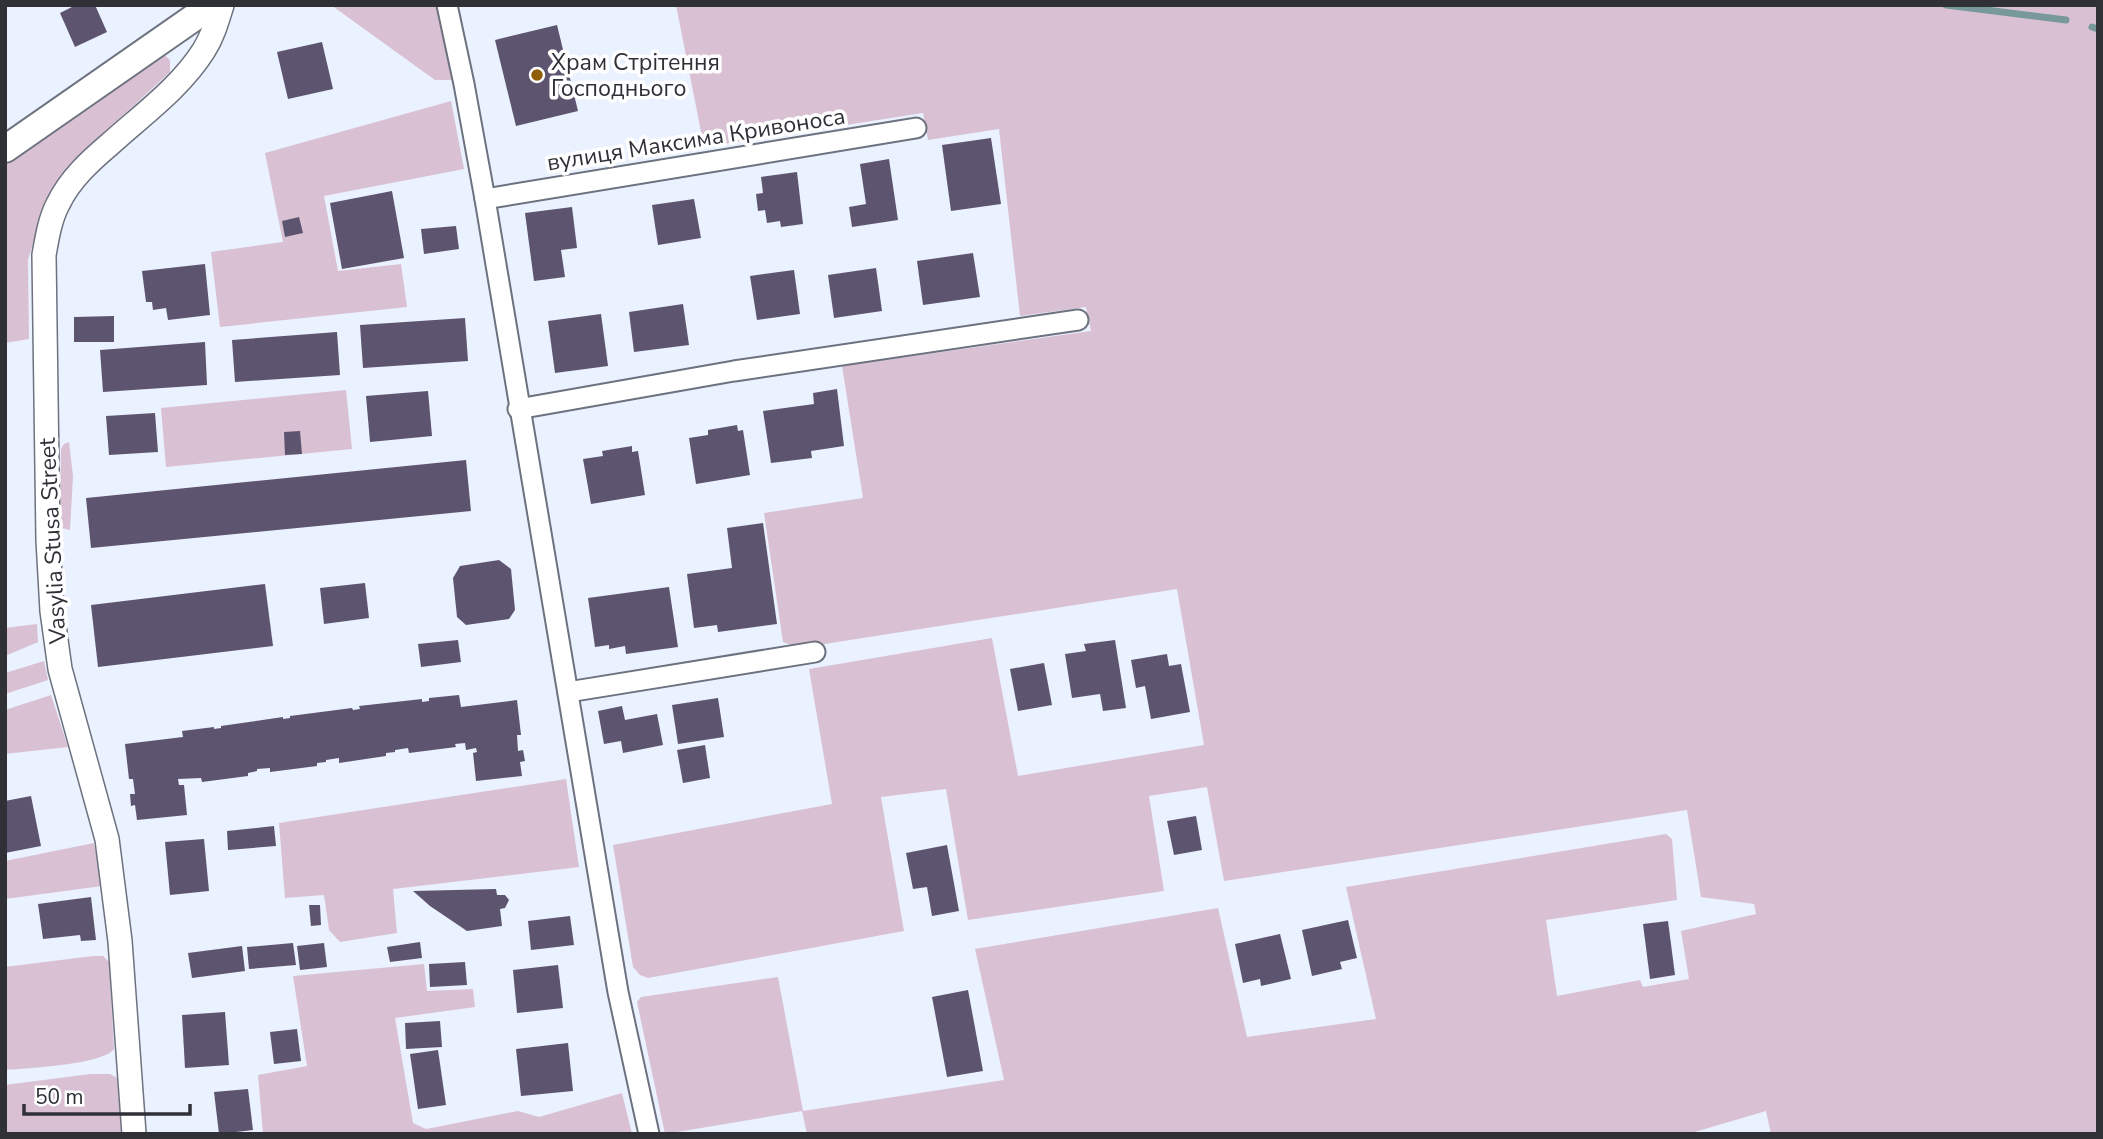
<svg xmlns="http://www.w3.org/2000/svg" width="2103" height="1139" font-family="'Nunito Sans',sans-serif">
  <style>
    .green { fill: #d9c1d3 }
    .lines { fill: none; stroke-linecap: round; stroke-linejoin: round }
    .stream { stroke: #79989b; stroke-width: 7 }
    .building { fill: #5d5470 }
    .minor-casing { stroke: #6c727e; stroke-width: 23 }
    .tertiary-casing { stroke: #6c727e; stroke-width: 26 }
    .secondary-casing { stroke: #6c727e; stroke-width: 30 }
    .minor { stroke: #fff; stroke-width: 19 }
    .tertiary { stroke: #fff; stroke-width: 23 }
    .secondary { stroke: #fff; stroke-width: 26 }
    .poi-dot { fill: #8e5f07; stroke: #fff; stroke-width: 2.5 }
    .labels { text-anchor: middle; stroke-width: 7; stroke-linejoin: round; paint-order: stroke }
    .poi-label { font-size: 23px; fill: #2f3137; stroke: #fff; text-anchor: start }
    .street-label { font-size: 23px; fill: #2f3137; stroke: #fff }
  </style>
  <rect width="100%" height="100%" fill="#eaf1ff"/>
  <g class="green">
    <polygon points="331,5 436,5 453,80 435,80"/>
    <polygon points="676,5 2098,5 2098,1134 1771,1134 1766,1111 1688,1134 807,1134 802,1111 665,1134 637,1002 641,997 778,977 803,1111 1004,1080 975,949 1218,908 1247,1037 1376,1019 1346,887 1666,834 1672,839 1677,900 1546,920 1557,996 1640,980 1643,987 1689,979 1681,931 1756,914 1754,904 1701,897 1687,810 1224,881 1207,787 1149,796 1164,891 968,920 946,789 881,797 904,931 648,978 640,975 633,967 613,845 832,804 809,669 992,638 1018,776 1204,745 1177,589 799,648 783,642 764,513 863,498 842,366 1091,331 1086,307 1020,316 999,129 928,140 923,113 704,147"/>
    <polygon points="163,54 170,60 170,72 119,119 63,177 42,213 28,260 29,339 5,343 5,162 141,66"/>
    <polygon points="451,101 464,169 324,196 338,271 401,264 407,307 220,327 211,252 283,242 265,153"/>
    <polygon points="346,390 352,449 166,467 161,408"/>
    <polygon points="69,442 73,476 70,530 62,528 60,524 61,449 64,444"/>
    <polygon points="37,624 38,642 5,656 5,628"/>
    <polygon points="44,661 48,680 5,694 5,673"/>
    <polygon points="51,695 68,747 5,754 5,710"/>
    <polygon points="566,779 579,867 393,889 397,933 340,942 329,930 324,895 285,898 279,823"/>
    <polygon points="94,843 102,886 5,899 5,861"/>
    <path d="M93,956H103L109,962L114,1049C102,1065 27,1068 5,1070V967Z"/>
    <polygon points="424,964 427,991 473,989 475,1007 395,1018 413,1123 426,1129 518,1111 539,1117 622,1093 632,1134 263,1134 258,1075 307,1066 293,976"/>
    <polygon points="90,1074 110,1074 117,1078 122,1134 5,1134 5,1085"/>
  </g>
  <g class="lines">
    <g class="stream">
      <polyline points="1946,5 2066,20"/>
      <polyline points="2092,27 2098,29"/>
    </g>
  </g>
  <g class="building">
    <polygon points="76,5 95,5 107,32 75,47 60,13"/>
    <polygon points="557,25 578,111 516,126 495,40"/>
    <polygon points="322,42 333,89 288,99 277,52"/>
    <polygon points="991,138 1001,204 951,211 942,145"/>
    <polygon points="889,159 898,220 852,227 849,207 866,204 860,164"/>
    <polygon points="797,172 803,224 781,227 780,221 767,223 765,210 758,211 756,194 763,193 761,177"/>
    <polygon points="392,191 404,258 342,269 330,203"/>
    <polygon points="694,199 701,238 658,245 652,205"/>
    <polygon points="572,207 577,248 561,250 565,277 534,281 525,213"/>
    <polygon points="299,217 303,233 285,237 282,221"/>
    <polygon points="456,226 459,249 424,254 421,229"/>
    <polygon points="973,253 980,297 923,305 917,261"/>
    <polygon points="205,264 210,315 168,320 166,308 153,310 152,302 146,302 142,271"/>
    <polygon points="876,268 882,311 834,318 828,275"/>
    <polygon points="794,270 800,314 757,320 750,276"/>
    <polygon points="683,304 689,345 634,352 629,312"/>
    <polygon points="601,314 608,366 555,373 548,321"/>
    <polygon points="114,316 114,342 74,342 74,317"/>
    <polygon points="465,318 468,361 363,368 360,325"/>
    <polygon points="337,332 340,375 235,382 232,340"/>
    <polygon points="205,342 207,385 103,392 100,350"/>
    <polygon points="837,389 844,446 811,451 812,458 771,463 763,411 814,404 813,393"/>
    <polygon points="428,391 432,436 370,442 366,396"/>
    <polygon points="155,413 158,452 109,455 106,416"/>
    <polygon points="737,425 738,431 743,430 750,475 696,484 689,438 708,435 708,430"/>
    <polygon points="300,431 302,454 285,455 284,432"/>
    <polygon points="632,446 632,452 638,451 645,495 591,504 583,459 603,456 602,451"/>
    <polygon points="466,460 471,511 91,548 86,498"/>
    <polygon points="763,523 777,624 718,632 717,625 694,628 687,574 732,568 727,528"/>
    <polygon points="499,560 511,569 515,610 509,619 466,625 457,617 453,578 460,566"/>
    <polygon points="365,583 369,618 324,624 320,588"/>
    <polygon points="265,584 273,646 98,667 91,605"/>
    <polygon points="669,587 678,647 626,654 625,646 609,649 609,645 595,647 588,598"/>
    <polygon points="458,640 461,662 421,667 418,644"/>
    <polygon points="1115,640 1126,708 1103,711 1100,694 1072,698 1065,654 1086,651 1084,644"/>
    <polygon points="1167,654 1169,666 1181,664 1190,712 1151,719 1145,686 1136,688 1131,660"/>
    <polygon points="1044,663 1052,705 1018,711 1010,669"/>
    <polygon points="459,695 461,707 517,700 521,735 517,735 518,751 523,750 525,761 520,762 522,776 476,781 473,753 477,752 476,748 466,750 465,743 455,744 456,747 409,753 408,748 395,750 395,752 386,753 386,756 339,763 339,758 326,760 326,762 317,763 317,766 270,772 270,768 257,769 257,771 248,773 248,776 202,782 201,778 178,779 179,785 184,785 187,815 137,820 135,805 131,806 130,794 135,794 133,779 129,779 125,744 183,737 182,731 214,727 214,729 221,728 221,726 283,717 283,719 290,718 290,716 352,708 353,710 360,709 359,706 422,699 422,702 429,701 429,698"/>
    <polygon points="718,698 724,737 678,744 672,705"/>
    <polygon points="622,706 625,720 657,714 663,745 623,753 621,741 604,744 598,711"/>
    <polygon points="705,745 710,778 683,783 677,750"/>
    <polygon points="31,796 41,846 5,853 5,801"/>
    <polygon points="1196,816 1202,850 1174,855 1167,821"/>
    <polygon points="274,826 276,846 228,850 227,831"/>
    <polygon points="204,839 209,891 170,895 165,842"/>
    <polygon points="947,845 959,911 932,916 927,887 913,889 906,853"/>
    <polygon points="496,889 497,895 505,895 509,900 505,908 500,909 502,926 467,931 430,906 413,891"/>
    <polygon points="91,897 96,940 81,941 80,935 43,939 38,904"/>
    <polygon points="309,905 320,905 321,925 311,926"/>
    <polygon points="570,916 574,945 531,950 528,921"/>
    <polygon points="1348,920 1357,958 1340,962 1342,969 1312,976 1302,930"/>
    <polygon points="1668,921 1675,975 1650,979 1643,924"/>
    <polygon points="1280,934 1291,979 1261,986 1260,979 1243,983 1235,944"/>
    <polygon points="420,942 422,958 390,962 387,947"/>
    <polygon points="293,943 296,965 249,969 247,947"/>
    <polygon points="324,943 327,967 300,970 297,946"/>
    <polygon points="242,946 245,971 192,978 188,953"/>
    <polygon points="465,962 467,985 430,987 429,964"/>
    <polygon points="558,965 563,1008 517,1013 513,970"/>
    <polygon points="968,990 983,1071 947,1077 932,997"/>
    <polygon points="225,1012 229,1065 185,1068 182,1015"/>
    <polygon points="440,1021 442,1047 406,1049 405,1023"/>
    <polygon points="297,1029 301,1061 274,1064 270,1032"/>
    <polygon points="568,1043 573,1091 521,1096 516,1049"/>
    <polygon points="438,1050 446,1105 418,1109 410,1054"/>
    <polygon points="248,1089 253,1130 219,1134 214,1092"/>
  </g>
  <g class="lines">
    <defs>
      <g id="minor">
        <polyline points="447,5 464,84 485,199 618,992 649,1134"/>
        <polyline points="485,199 916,128"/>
        <polyline points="518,409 734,371 1078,320"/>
        <polyline points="568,692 815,652"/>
      </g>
      <path id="tertiary" d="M134,1134L120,941L107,839L60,669L52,611L48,540L44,255C47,238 50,219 58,204C70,179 90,161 110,144C142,115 181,87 204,50C213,36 217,21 222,5"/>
      <polyline id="secondary" points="5,149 212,5"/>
    </defs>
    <use href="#minor" class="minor-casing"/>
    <use href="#tertiary" class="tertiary-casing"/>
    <use href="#secondary" class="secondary-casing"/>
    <use href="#minor" class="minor"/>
    <use href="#tertiary" class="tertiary"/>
    <use href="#secondary" class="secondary"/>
  </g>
  <circle class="poi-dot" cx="537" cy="75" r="7"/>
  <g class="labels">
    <g class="poi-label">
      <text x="551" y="70">Храм Стрітення<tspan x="551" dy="26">Господнього</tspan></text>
    </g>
    <g class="street-label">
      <text transform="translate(696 139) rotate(-9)" y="8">вулиця Максима Кривоноса</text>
      <text transform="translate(52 541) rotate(-93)" y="8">Vasylia Stusa Street</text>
    </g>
  </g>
  <rect width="2103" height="1139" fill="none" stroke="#2f3137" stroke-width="14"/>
  <path d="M24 1104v10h166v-10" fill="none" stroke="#2f3137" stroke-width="3.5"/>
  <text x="35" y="1104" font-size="21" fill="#2f3137" stroke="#ffffff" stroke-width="5" paint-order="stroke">50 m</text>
</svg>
